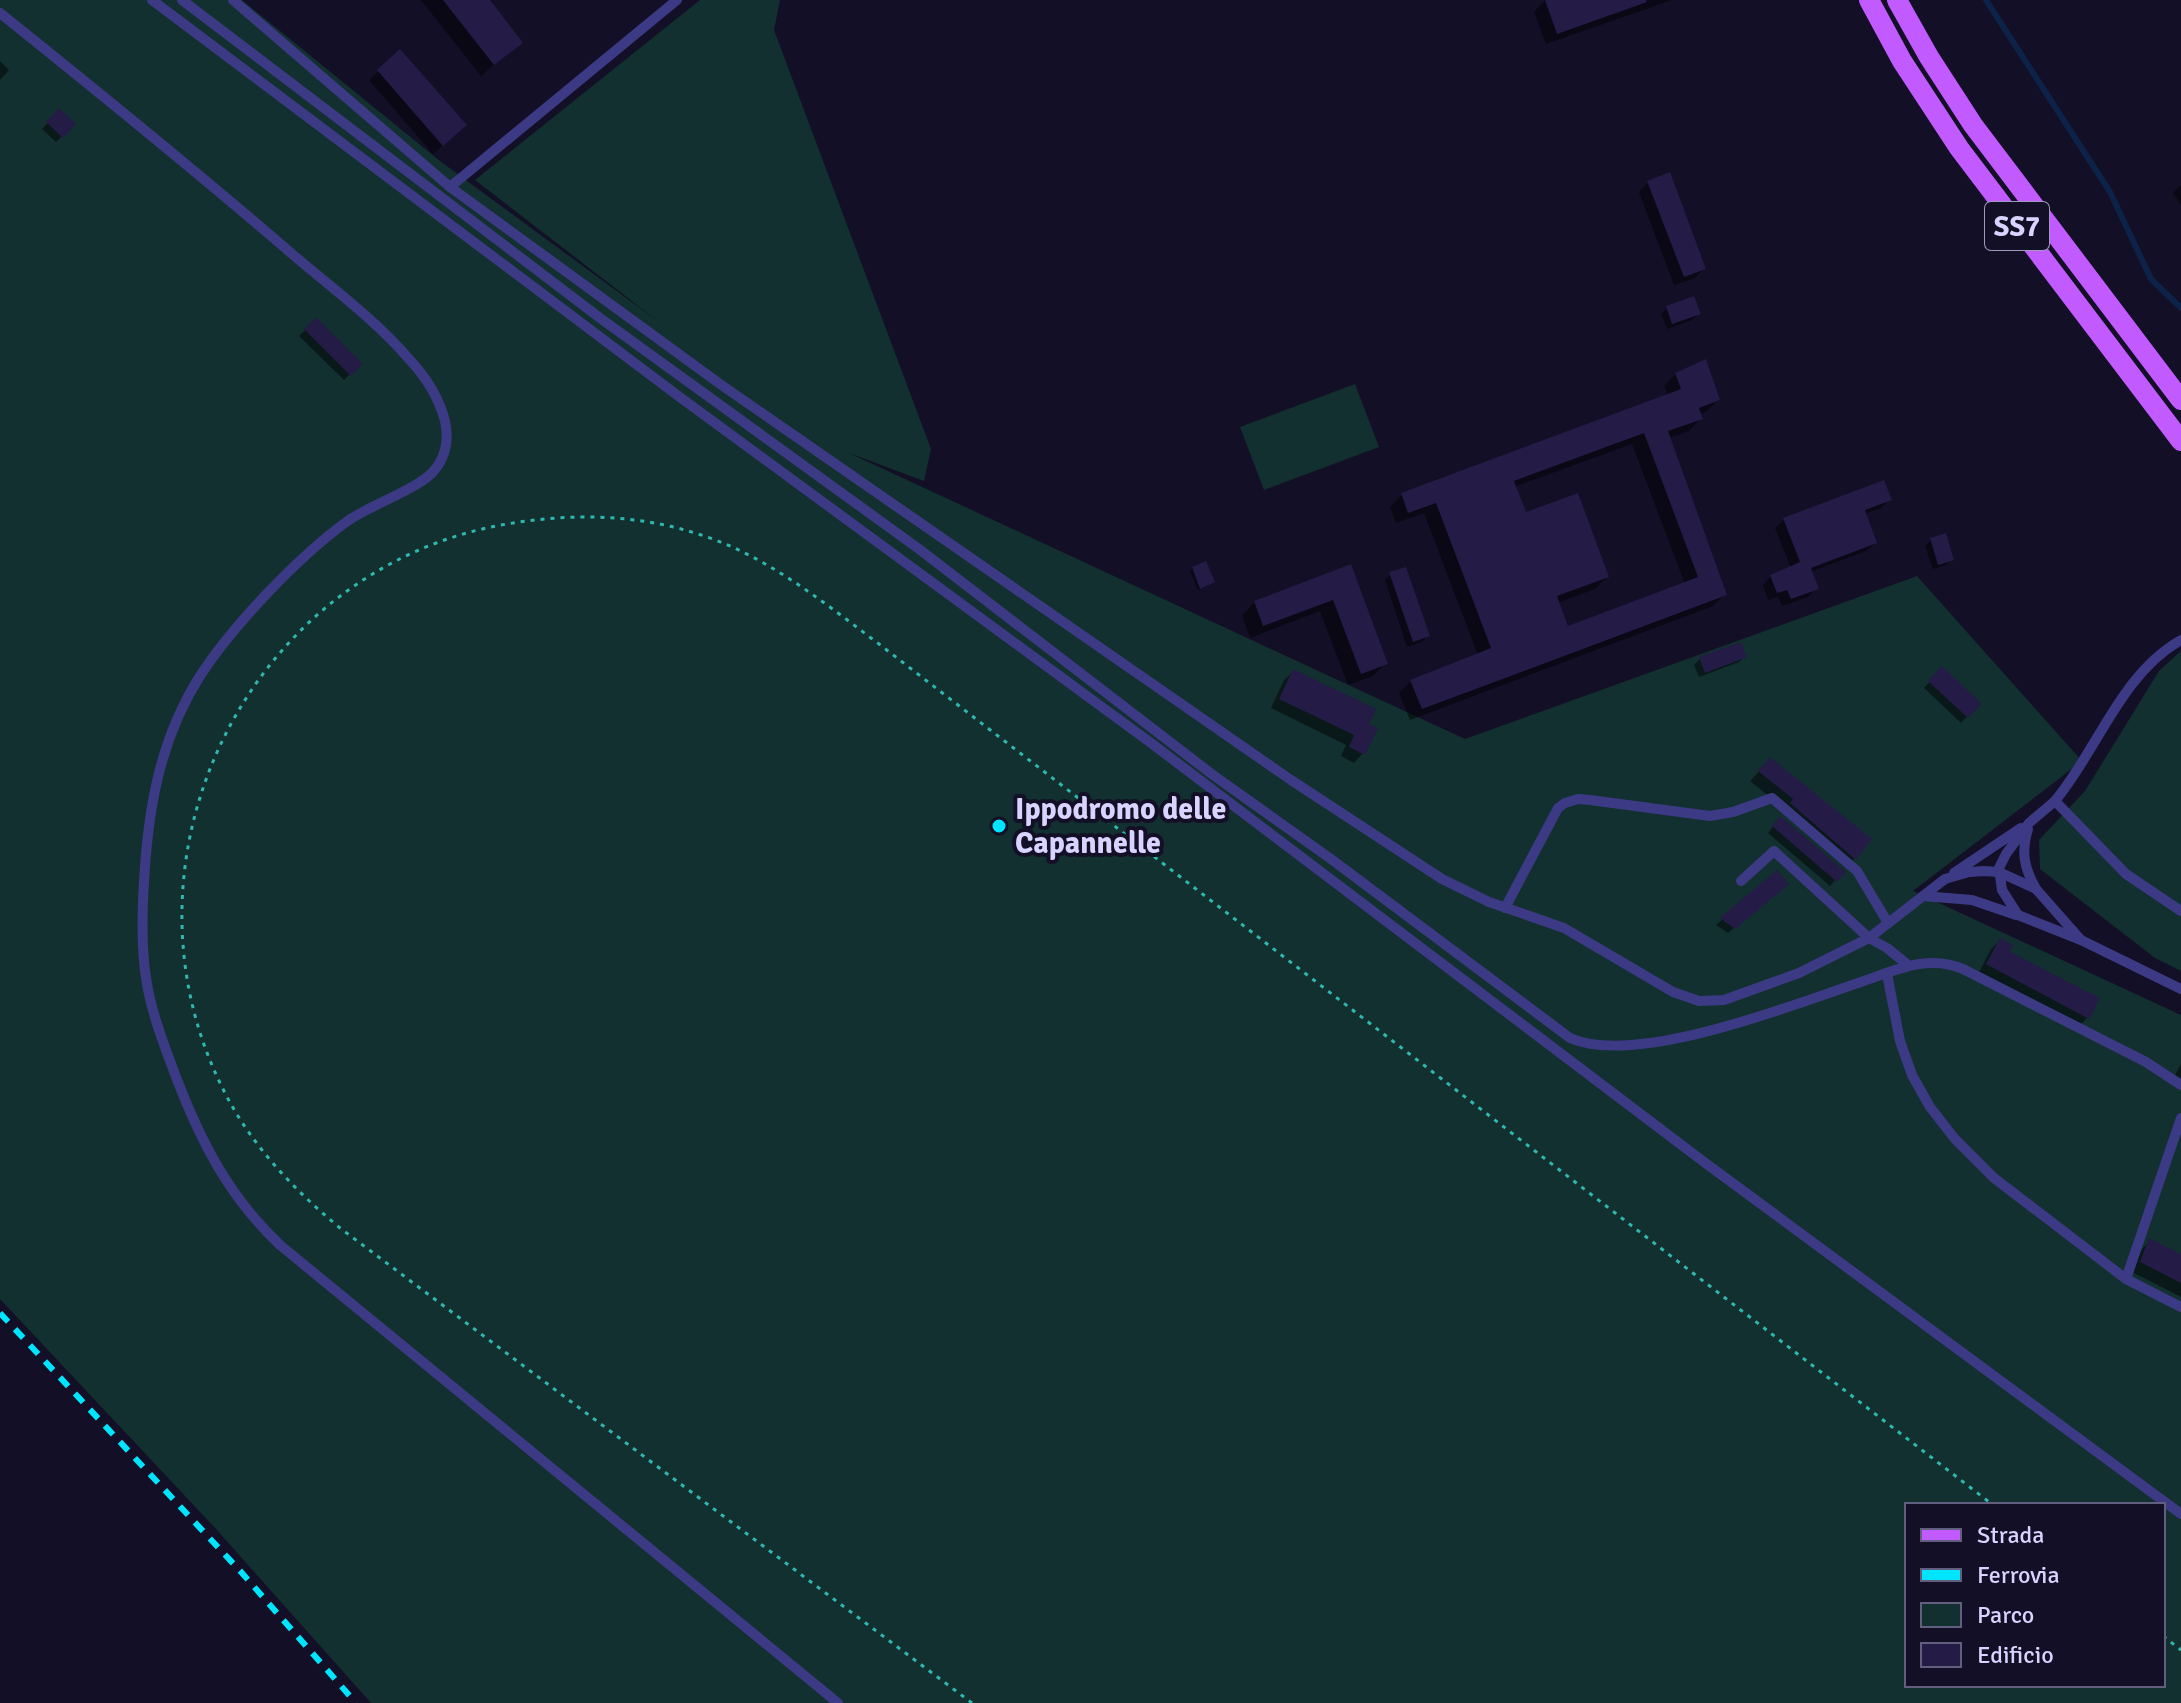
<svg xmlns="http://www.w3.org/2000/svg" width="2181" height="1703" font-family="Signika,sans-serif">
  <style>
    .green { fill: #12302f; fill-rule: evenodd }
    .shadow { fill: #0007; fill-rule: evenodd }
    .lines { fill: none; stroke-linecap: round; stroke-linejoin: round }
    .stream { stroke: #0c2248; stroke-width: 6 }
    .building { fill: #241b47; fill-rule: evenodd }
    .path { stroke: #2fb8b0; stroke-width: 3; stroke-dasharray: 4 6; stroke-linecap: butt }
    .service { stroke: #3d3a85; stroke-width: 10 }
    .primary { stroke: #c25bff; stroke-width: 20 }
    .rail { stroke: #00e5ff; stroke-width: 6; stroke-dasharray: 12 10; stroke-linecap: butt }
    .poi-dot { fill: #00e5ff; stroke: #130f26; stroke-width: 3 }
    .labels { text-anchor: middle; stroke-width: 8; stroke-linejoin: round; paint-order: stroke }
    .shield { fill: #130f26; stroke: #9e99be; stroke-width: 2 }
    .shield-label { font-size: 28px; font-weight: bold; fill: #d9d4ff }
    .poi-label { font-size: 30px; font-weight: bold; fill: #d9d4ff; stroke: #130f26; text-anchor: start }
  </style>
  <rect width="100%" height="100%" fill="#130f26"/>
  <g class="green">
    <path d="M0,0H242L440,161L659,322L475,180L700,0H780L774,30L931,449L924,481L849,453L1465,739L1917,576L2082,761L1913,891L2181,1015V1703H371L216,1529L0,1299ZM1907,1505H2163V1685H1907Z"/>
    <polygon points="1355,384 1379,447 1264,490 1240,427"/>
    <polygon points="2181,651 2181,971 2155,958 2040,869 2039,840 2085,791 2159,671"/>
  </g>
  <g class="shadow">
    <polygon points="421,0 487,0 520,42 481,76"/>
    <polygon points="1545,0 1672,0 1546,44 1534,12"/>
    <polygon points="400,52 455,134 433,154 369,80"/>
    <polygon points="0,61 9,70 0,80"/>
    <polygon points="60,111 74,124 56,142 42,129"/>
    <polygon points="1648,183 1704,269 1695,278 1674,285 1639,192"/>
    <polygon points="2181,185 2181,205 2173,193"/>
    <polygon points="1667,308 1698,314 1692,320 1667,329 1661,314"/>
    <polygon points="316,320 360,364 344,380 299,336"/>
    <path d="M1676,374L1718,400L1706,412L1699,414L1700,419L1689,431L1669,438L1725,594L1713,606L1410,720L1399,693L1411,681L1478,655L1424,513L1396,523L1390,507L1402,495L1668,396L1664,386ZM1632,444L1685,584L1567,628L1557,603L1595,589L1607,577L1524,515L1514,487Z"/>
    <polygon points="1889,499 1881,508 1864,514 1875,543 1866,551 1810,572 1816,588 1808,597 1782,606 1778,597 1768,600 1763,585 1771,576 1791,568 1775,528 1784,520"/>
    <polygon points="1931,540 1952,559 1946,565 1933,569 1925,546"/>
    <polygon points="1350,567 1386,663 1373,676 1348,685 1320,611 1250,638 1242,615 1255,602"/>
    <polygon points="1193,568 1213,582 1198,590 1190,571"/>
    <polygon points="1391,574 1427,636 1422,642 1407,647 1385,580"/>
    <polygon points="1745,656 1739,662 1699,677 1694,665 1700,659"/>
    <polygon points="1942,668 1979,704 1961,723 1924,688"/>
    <polygon points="1294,671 1366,725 1363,753 1354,763 1341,756 1346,745 1271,708 1284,680"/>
    <polygon points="1770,760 1855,858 1845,867 1785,809 1750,781"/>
    <polygon points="1775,824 1843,872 1830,886 1768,833"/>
    <polygon points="1777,873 1780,889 1728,933 1716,925"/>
    <polygon points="2000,940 2007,952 2088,1017 2078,1027 1978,974 1991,949"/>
    <polygon points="2181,1064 2181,1078 2175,1075"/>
    <polygon points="2150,1241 2181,1257 2181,1297 2132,1272 2141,1250"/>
  </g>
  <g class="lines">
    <polyline class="stream" points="1986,0 2110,192 2151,279 2181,308"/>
  </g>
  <g class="building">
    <polygon points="443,0 490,0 523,43 494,65"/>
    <polygon points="1545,0 1646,0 1647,2 1557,34"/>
    <polygon points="400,49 467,125 443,146 377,70"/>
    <polygon points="59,108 76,124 63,138 46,122"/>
    <polygon points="1670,172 1706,269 1684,277 1647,181"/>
    <polygon points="1694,296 1701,314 1672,324 1666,306"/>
    <polygon points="316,317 363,364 351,376 304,329"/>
    <path d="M1706,359L1720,400L1699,408L1703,419L1668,431L1727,595L1422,709L1410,680L1491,648L1436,503L1408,513L1401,493L1681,389L1675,373ZM1644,433L1698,577L1568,626L1557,596L1609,577L1578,493L1526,512L1514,481Z"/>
    <polygon points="1884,480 1892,500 1865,510 1877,543 1811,568 1819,589 1791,599 1787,590 1777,593 1770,575 1800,562 1783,518"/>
    <polygon points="1946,533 1954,560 1938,565 1930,538"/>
    <polygon points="1206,561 1215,582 1200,589 1192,567"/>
    <polygon points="1351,564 1388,664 1361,674 1333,600 1263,626 1254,601"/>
    <polygon points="1406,567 1430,636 1413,642 1389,572"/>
    <polygon points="1741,642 1747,657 1705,673 1699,657"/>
    <polygon points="1942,666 1982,704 1968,718 1928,681"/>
    <polygon points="1293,669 1376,709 1369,724 1378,728 1365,755 1349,747 1354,735 1279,699"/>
    <polygon points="1770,757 1872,839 1856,860 1790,803 1793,799 1758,771"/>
    <polygon points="1780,816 1846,872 1837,882 1772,826"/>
    <polygon points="1777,870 1789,884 1735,929 1720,918"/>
    <polygon points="2000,938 2013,945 2010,952 2100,998 2089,1019 1986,964"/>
    <polygon points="2149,1238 2181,1254 2181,1283 2140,1262"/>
  </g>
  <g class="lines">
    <g class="path">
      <polyline points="2163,1636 2181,1650"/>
      <path d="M972,1703L340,1228C293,1189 249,1143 222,1087C107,855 251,567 507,524C571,513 637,514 698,534C766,555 823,602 879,644L1993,1505"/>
    </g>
    <g class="service">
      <polyline points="152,0 677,395 1151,743 1704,1162 2181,1514"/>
      <path d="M182,0L600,318L919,549L1213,775L1331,859L1570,1038C1635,1067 1790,1006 1858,983C1892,972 1927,953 1963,969L2146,1062L2181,1085"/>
      <polyline points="233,0 450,187 720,384 1291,780 1442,879 1489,902 1564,928 1673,992 1699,1001 1724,1000 1799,973 1869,938 1887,948 1908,965"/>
      <path d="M0,13C96,90 191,167 284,247C325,283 373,317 409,359C425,376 439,398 445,421C449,440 446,458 432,473C413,491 373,504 349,520C300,555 233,625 200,676C160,739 148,808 144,882C142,914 141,946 146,978C151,1012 164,1045 176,1077C201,1142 229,1197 280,1245L838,1703"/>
      <polyline points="450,187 677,0"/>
      <path d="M2181,640C2121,674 2098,749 2055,801L2126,874L2181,911"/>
      <polyline points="2055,801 2029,823 2006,854 1999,868 2002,890 2018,915 2081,940 2181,989"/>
      <path d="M2028,829C2021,852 2024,868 2036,889"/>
      <polyline points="1954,873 2021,828"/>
      <polyline points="1741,881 1774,851 1869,938 1945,879 1969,872 1984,871 1999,872 2036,889 2081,940"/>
      <polyline points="1923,896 1972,900 2016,915"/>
      <polyline points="1505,908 1558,808 1565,803 1578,799 1590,800 1710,816 1733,812 1772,798 1857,871 1888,923"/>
      <polyline points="1887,974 1900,1041 1912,1075 1930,1107 1955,1139 1994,1178 2126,1279 2181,1307"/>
      <polyline points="2126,1279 2181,1118"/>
    </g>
    <g class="primary">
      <polyline points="1869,0 1902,61 1959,148 2181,441"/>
      <polyline points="1897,0 1929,57 1973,125 2181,400"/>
    </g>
    <polyline class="rail" points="0,1313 242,1573 356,1703"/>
  </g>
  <circle class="poi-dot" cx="999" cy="826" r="8"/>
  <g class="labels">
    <rect class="shield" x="1985" y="202" width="64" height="48" rx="6"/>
    <g class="shield-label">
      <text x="2017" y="236">SS7</text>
    </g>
    <g class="poi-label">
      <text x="1015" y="819">Ippodromo delle<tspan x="1015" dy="34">Capannelle</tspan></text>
    </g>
  </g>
  <rect x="1905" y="1503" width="260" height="184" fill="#130f26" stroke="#625e7d" stroke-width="2"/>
  <rect x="1921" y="1529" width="40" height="12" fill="#c25bff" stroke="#625e7d" stroke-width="2"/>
  <text x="1977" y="1543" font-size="24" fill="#d9d4ff">Strada</text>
  <rect x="1921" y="1569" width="40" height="12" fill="#00e5ff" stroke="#625e7d" stroke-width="2"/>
  <text x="1977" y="1583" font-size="24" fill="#d9d4ff">Ferrovia</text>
  <rect x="1921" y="1603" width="40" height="24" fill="#12302f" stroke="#625e7d" stroke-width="2"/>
  <text x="1977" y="1623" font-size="24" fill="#d9d4ff">Parco</text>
  <rect x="1921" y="1643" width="40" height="24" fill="#241b47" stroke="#625e7d" stroke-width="2"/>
  <text x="1977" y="1663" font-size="24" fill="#d9d4ff">Edificio</text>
</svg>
